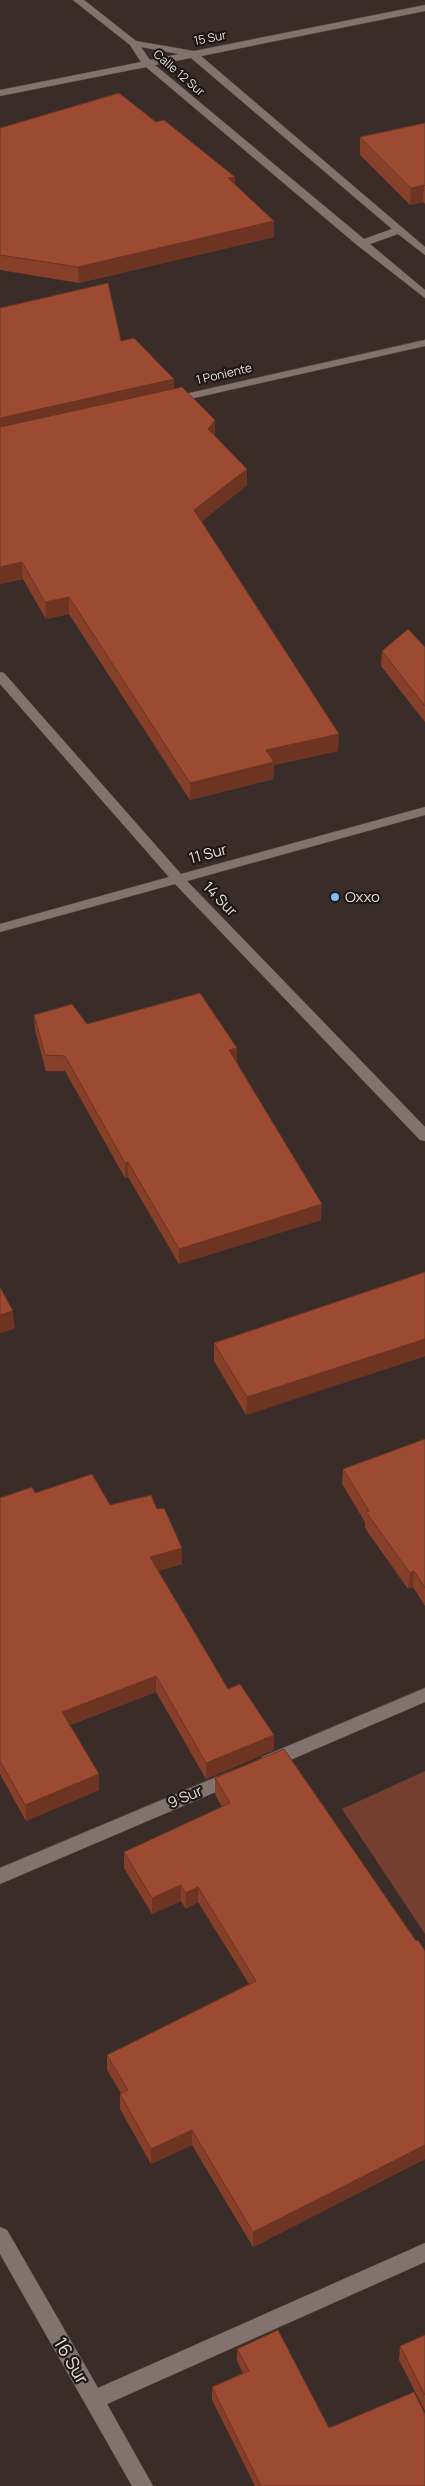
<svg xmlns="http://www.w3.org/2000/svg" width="425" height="2486" font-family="Manrope,sans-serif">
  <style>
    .green { fill: #743f2f }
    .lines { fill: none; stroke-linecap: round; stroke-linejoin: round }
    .minor-casing { stroke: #544946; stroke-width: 1 }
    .minor { fill: #82736e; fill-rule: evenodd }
    .wall { fill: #86402a }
    .shaded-wall { fill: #6d3422 }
    .building { fill: #9c4a31; stroke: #6d3422 }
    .poi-dot { fill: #7dbef9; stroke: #1d1715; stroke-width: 2 }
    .labels { text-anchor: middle; stroke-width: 4.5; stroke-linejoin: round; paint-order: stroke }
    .far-street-label { font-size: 12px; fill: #e6dedb; stroke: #1d1715 }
    .street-label { font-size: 15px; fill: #e6dedb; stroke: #1d1715 }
    .poi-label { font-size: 15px; fill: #e6dedb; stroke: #1d1715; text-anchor: start }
    .near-street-label { font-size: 18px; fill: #e6dedb; stroke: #1d1715 }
  </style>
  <rect width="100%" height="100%" fill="#3a2d29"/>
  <polygon class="green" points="425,1771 425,1934 342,1809"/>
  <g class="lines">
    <defs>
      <g id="minor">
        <path d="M73,0H84L136,41L194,51L425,5V11L201,56L425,247V255L398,234L370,244L425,290V298L357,245L146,67L0,96V90L141,62L130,45ZM141,47L179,54L150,60ZM191,58L392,229L364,239L155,65Z"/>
        <polygon points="425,340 425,346 172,403 166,400 172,397"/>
        <polygon points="0,672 4,673 181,874 425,807 425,815 187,881 425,1127 425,1141 420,1140 175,884 0,932 0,924 169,877 0,684"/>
        <polygon points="425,1688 425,1702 274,1767 268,1769 262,1767 259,1762 262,1757"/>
        <polygon points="233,1770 239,1772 242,1777 239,1782 0,1884 0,1868"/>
        <polygon points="0,2227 7,2230 98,2388 425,2243 425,2262 107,2404 153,2486 132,2486 0,2254"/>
      </g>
    </defs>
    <use href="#minor" class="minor-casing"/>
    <use href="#minor" class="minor"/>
  </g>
  <g class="wall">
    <polygon points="156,122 235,177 235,184 274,237 79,283 0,270 0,128"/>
    <polygon points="425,123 425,204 423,202 410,205 360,155 360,137"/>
    <polygon points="0,308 121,341 174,379 174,388 215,437 247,469 247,485 201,522 338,751 274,765 273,779 190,800 69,614 46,619 23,579 0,584"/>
    <polygon points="425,647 425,722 381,666 382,651"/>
    <polygon points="34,1015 87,1024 237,1062 321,1220 179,1264 128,1177 125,1178 65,1071 46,1071 35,1030"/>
    <polygon points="425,1272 425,1356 246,1415 214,1361 214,1343"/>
    <polygon points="425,1439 425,1606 413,1587 408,1589 365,1528 365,1522 342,1484 343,1469"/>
    <polygon points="35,1493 110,1505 157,1509 182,1548 182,1564 158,1571 228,1689 274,1735 274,1750 206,1779 156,1692 70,1725 99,1774 99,1790 26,1821 0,1774 0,1498"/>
    <polygon points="215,1778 416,1941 425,1951 425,2159 253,2247 192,2145 151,2164 120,2109 120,2094 121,2093 107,2070 107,2055 249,1984 198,1902 186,1909 181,1901 152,1914 124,1868 124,1852 222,1807 215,1794"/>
    <polygon points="425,2335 425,2411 399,2360 400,2346"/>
    <polygon points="237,2349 329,2428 425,2486 255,2486 212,2400 212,2387 243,2373 237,2361"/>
  </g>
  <g class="shaded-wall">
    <polygon points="235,177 234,192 228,178"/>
    <polygon points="424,185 423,202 410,205 411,188"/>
    <polygon points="274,221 274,237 79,283 78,267"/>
    <polygon points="174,379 174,395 0,435 0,418"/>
    <polygon points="215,420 215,437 208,429"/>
    <polygon points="247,469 247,485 194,527 194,510"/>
    <polygon points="22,562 23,579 0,584 0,567"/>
    <polygon points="69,597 69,614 46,619 45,602"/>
    <polygon points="339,734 338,751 274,765 273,779 190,800 190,783 266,750"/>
    <polygon points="237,1048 237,1063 229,1050"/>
    <polygon points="128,1162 128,1177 125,1178 125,1163"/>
    <polygon points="322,1204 321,1220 179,1264 179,1249"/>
    <polygon points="13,1311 15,1329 0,1333 0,1315"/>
    <polygon points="425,1339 425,1356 246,1415 247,1397"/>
    <polygon points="182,1548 182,1564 151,1573 150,1557"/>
    <polygon points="414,1571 413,1587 408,1589 410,1573"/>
    <polygon points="156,1676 156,1692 63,1727 62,1712"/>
    <polygon points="274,1735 274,1750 206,1779 206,1763"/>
    <polygon points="99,1774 99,1790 26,1821 25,1805"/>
    <polygon points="181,1885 181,1901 152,1914 152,1898"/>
    <polygon points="198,1887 198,1902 186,1909 185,1893"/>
    <polygon points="192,2130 192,2145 151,2164 151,2149"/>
    <polygon points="425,2145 425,2159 253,2247 253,2232"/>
  </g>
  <g class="building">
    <polygon points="119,93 156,122 164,120 235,177 228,178 274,221 78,267 0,255 0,128"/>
    <polygon points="425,123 425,186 424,185 411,188 360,137"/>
    <polygon points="108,283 121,341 134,338 174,379 0,418 0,308"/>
    <polygon points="182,387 215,420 208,429 247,469 194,510 339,734 266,750 274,762 190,783 69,597 45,602 22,562 0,567 0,427"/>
    <polygon points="408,629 425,647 425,706 382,651"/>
    <polygon points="200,993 237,1048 229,1050 322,1204 179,1249 128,1162 125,1163 65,1056 45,1055 34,1015 72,1004 87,1024"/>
    <polygon points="425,1272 425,1339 247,1397 214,1343"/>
    <polygon points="0,1287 13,1311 0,1315"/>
    <polygon points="425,1439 425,1588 414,1571 410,1573 366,1512 369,1511 343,1469"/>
    <polygon points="92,1474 110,1505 151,1495 157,1509 164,1508 182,1548 150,1557 228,1689 240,1684 274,1735 206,1763 156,1676 62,1712 99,1774 25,1805 0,1761 0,1498 32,1487 35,1493"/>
    <polygon points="284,1749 416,1941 418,1940 425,1951 425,2145 253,2232 192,2130 151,2149 120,2094 128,2090 107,2055 256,1981 198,1887 185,1893 181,1885 152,1898 124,1852 230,1803 215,1778"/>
    <polygon points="278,2330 329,2428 414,2392 425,2414 425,2486 261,2486 212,2387 249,2371 237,2349"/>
    <polygon points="425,2335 425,2395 400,2346"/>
  </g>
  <circle class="poi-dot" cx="335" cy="897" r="5"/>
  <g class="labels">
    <g class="far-street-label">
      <text transform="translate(210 38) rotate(-11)" y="4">15 Sur</text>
      <text transform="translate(179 73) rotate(41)" y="4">Calle 12 Sur</text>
      <text transform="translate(224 374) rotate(-13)" y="4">1 Poniente</text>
    </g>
    <g class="street-label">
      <text transform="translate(208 854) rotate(-15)" y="5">11 Sur</text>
      <text transform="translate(220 899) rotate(46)" y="5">14 Sur</text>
      <text transform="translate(185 1797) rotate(-23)" y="5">9 Sur</text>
    </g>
    <g class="poi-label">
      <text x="345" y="902">Oxxo</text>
    </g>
    <g class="near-street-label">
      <text transform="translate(71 2361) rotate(60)" y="6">16 Sur</text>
    </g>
  </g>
</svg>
